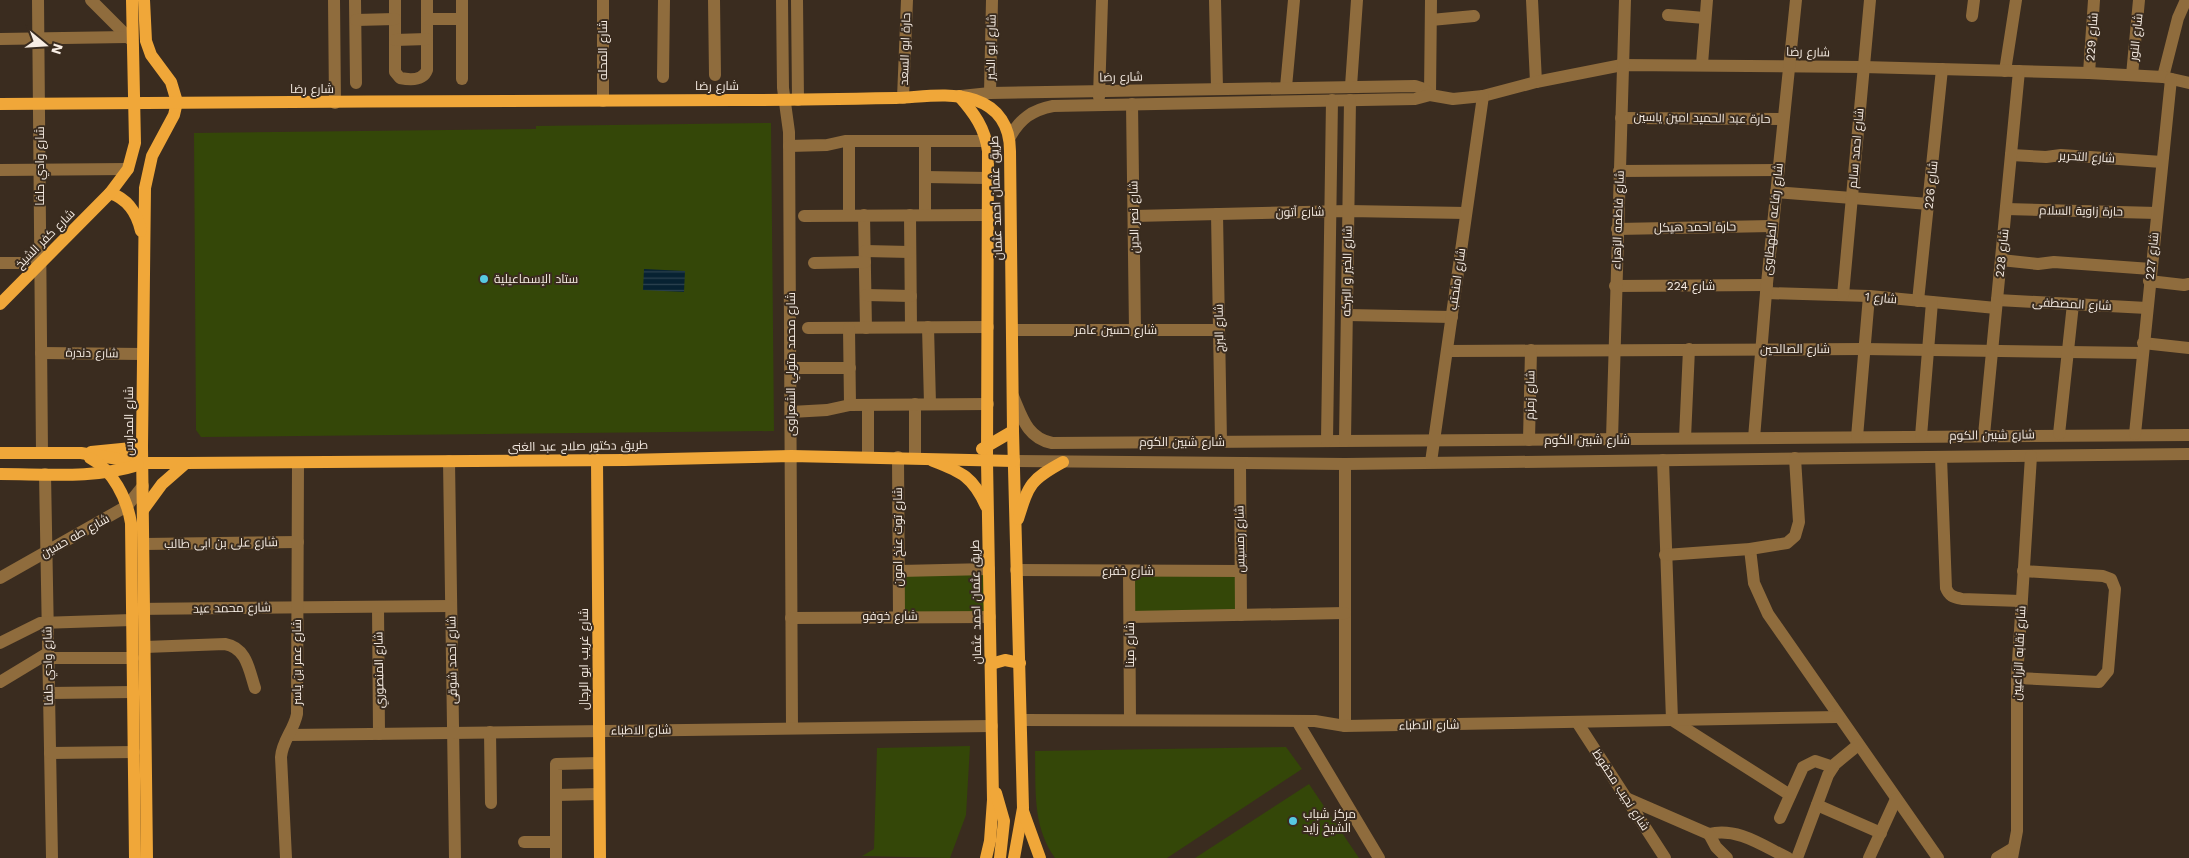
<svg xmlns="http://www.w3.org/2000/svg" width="2189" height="858" font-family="'Work Sans',Cairo,sans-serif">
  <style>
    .park { fill: #344708 }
    .water { fill: url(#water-rules) }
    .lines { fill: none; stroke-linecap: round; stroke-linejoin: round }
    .minor { stroke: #8f6c3d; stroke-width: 12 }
    .major { stroke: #f0a739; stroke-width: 12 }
    .poi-dot { fill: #57c9e2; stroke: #3a2c1f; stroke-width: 2 }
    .labels { text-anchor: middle; stroke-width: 4; stroke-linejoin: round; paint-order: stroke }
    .street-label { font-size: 12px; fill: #f7ede4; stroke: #3a2c1f }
    .poi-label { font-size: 12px; fill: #f7ede4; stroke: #3a2c1f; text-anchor: start }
  </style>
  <defs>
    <pattern id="water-rules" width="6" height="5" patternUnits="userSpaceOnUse" patternTransform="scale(1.25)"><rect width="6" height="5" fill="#072232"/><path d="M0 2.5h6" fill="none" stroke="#2c4250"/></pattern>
  </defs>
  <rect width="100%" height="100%" fill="#3a2c1f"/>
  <g class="park">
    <polygon points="771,123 774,431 201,437 196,430 194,133 536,129 536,126"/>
    <polygon points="983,571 984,615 900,615 900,572"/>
    <polygon points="1239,572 1239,613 1132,615 1131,573"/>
    <polygon points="970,746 966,815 950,858 862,856 874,849 877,748"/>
    <path d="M1286,747L1302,769L1167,858H1055C1032,826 1036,789 1035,751Z"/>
    <polygon points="1309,784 1359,858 1195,858"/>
  </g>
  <polygon class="water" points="644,269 685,271 684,292 643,290"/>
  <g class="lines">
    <g class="minor">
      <polyline points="38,0 42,453"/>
      <polyline points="91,0 130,39"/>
      <polyline points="334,0 335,103"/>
      <polyline points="355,0 356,83"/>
      <path d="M395,0V72L400,78C410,80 423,81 427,70V0"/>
      <polyline points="714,0 715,75"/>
      <polyline points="782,0 783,88 789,132 792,728"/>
      <polyline points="797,0 798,100"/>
      <polyline points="1215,0 1217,88"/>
      <polyline points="1532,0 1536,82"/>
      <polyline points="1668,15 1705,18"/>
      <polyline points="1972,16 1974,0"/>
      <polyline points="427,19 462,19"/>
      <polyline points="356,20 395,19"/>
      <polyline points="1431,20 1474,16"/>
      <polyline points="0,39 127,37"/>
      <polyline points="395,40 427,39"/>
      <polyline points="1702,64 1707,0"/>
      <polyline points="2005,71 2016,0"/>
      <polyline points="2089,73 2094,0"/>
      <polyline points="2132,75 2139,0"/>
      <polyline points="663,77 664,0"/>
      <polyline points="2163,77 2178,18 2186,0"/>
      <polyline points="462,79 462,0"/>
      <polyline points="1351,86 1357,0"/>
      <polyline points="1286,87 1294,0"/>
      <polyline points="990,93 992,0"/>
      <polyline points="1430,95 1431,0"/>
      <polyline points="961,96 990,93 1415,86 1424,89 1430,95"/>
      <polyline points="1099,97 1102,0"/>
      <polyline points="903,98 907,0"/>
      <polyline points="603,101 603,0"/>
      <polyline points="1132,104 1135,331"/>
      <polyline points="1621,118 1783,119"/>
      <path d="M1010,137C1020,119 1032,110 1053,106L1415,99L1430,95L1453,99L1483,96L1536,82L1622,65L1863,67L2089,73L2163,77L2189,83"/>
      <polyline points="789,146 827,145 845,141 987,141"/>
      <polyline points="2011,155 2046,157 2061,155 2162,162"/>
      <polyline points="0,170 128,169"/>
      <polyline points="1619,171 1778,170"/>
      <polyline points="925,177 988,178"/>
      <polyline points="1776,192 1929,204"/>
      <polyline points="2006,209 2157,213"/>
      <polyline points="1217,214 1221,442"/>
      <polyline points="849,215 849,141"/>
      <polyline points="864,215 866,328"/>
      <polyline points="910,215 911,327"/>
      <polyline points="925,215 925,141"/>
      <polyline points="804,216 988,215"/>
      <polyline points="1134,216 1348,211 1466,213"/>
      <polyline points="1617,229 1772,226"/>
      <polyline points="865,251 910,252"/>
      <polyline points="2001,260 2038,264 2054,262 2151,269"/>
      <polyline points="0,263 40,263"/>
      <polyline points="814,263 865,262"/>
      <polyline points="2149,281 2184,285 2189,284"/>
      <polyline points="1615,286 1767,285"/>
      <polyline points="1766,293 1869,296 1996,308"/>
      <polyline points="866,295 911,296"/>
      <polyline points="1843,295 1870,0"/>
      <polyline points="1997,300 2147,308"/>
      <polyline points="1918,301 1942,69"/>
      <polyline points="1347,315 1452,317"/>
      <polyline points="928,327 930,404"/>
      <polyline points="808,328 988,327"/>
      <polyline points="849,328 850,405"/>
      <polyline points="1012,330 1219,330"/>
      <polyline points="2143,343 2189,348"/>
      <polyline points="1448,351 1864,349 2142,353"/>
      <polyline points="41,353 143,354"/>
      <polyline points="791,368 850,368"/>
      <path d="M1013,396C1022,417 1027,438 1052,443L2189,435"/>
      <polyline points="915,404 915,458"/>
      <polyline points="868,405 868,457"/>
      <polyline points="791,412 827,410 850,405 988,404"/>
      <polyline points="2059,434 2073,304"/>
      <polyline points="2135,434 2171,79"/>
      <polyline points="1984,435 2019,71"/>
      <polyline points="1921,436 1932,302"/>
      <polyline points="1857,437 1869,296"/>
      <polyline points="1685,438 1689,349"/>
      <polyline points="1754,438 1766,293 1796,0"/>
      <polyline points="1612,439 1625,0"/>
      <polyline points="1529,440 1531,350"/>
      <polyline points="1327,441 1332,100"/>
      <polyline points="1345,441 1350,100"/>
      <polyline points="898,457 899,616"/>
      <path d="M1941,457L1946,588C1949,596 1953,597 1962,599L2021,601"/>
      <polyline points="1663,460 1672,720 1790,795"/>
      <polyline points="449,461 455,858"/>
      <polyline points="1014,461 1345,464 2189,454"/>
      <polyline points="1431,462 1483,96"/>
      <polyline points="1240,464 1241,615"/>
      <polyline points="1345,464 1345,726"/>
      <polyline points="45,474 52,858"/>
      <polyline points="144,544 298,542"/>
      <polyline points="1750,549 1754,583 1768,614 1938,858"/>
      <polyline points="1665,555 1750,549 1787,543 1795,536 1799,522 1795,458"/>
      <polyline points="1016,570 1241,571"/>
      <polyline points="899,571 989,569"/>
      <polyline points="1129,571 1130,720"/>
      <polyline points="0,578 127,506 143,486"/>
      <polyline points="378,607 379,734"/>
      <polyline points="134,609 451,606"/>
      <polyline points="1130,617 1345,613"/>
      <polyline points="791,618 990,617"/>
      <polyline points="0,643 40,623 132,620"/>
      <path d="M145,647L225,644C247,648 249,670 255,688"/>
      <polyline points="48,658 133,658"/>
      <polyline points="2017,678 2099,682 2108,671 2115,589 2111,579 2103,576 2023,571"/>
      <polyline points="0,682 48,653"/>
      <polyline points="49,693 133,692"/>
      <polyline points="1022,720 1315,721 1345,726 1838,717"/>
      <polyline points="1297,721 1379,858"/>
      <polyline points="1577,722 1665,858"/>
      <polyline points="490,732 491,803"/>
      <polyline points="290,735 992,726"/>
      <polyline points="50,753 134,752"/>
      <polyline points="556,795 599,794"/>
      <path d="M1626,798L1709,834C1738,827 1763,846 1788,858"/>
      <polyline points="1817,805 1881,833"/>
      <polyline points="1780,818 1803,767 1815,761 1833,767"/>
      <polyline points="1709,834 1716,847 1727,858"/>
      <polyline points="524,842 556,842"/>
      <path d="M286,858L281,757C282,741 294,730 297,714L298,463"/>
      <polyline points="556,858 556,764 599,763"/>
      <polyline points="1797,858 1828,775 1835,764 1858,745"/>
      <polyline points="1869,858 1896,799"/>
      <polyline points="1997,858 2012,849"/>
      <polyline points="2012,858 2017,831 2017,678 2031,456"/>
    </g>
    <g class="major">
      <polyline points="144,0 146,41 151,55 171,82 177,102 174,115 152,156 145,188 142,447 147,858"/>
      <path d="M959,96C974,113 985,128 988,151L987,461L993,800L990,841L986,858"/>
      <path d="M0,104C245,101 489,102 734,100C788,100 842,99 896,98C922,97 950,92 975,100C999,108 1010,127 1010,151L1013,431L1023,808L1014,858"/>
      <path d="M110,193C128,199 137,213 141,231"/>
      <polyline points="0,304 110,193 128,169 135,143 132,0"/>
      <polyline points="982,449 1013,431"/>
      <polyline points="91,452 142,447"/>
      <polyline points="0,453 81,453 143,463 186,463 625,460 791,456 1014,461"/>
      <path d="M90,458C113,470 127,499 131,523L135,858"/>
      <polyline points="597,460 600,858"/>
      <path d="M933,461C962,472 973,477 986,506"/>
      <path d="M0,474C46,474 94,479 138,465"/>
      <polyline points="143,510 162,484 186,463"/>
      <path d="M1018,519C1029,484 1030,480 1063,462"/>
      <polyline points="991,664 1005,660 1020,663"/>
      <polyline points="996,793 1004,821 1000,858"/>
      <polyline points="1023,811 1040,858"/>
    </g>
  </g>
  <g class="poi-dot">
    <circle cx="484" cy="279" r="5"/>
    <circle cx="1293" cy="821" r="5"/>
  </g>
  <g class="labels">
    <g class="street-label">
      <text transform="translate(2092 37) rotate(-86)" y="4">شارع 229</text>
      <text transform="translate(2136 37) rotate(-84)" y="4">شارع النور</text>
      <text transform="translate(991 47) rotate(-89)" y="4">شارع ابو الخير</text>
      <text transform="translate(905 49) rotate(-88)" y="4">حارة ابو السعد</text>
      <text transform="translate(603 50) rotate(-90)" y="4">شارع المحله</text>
      <text transform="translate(1808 52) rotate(1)" y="4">شارع رضا</text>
      <text transform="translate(1121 77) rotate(-1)" y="4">شارع رضا</text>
      <text x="717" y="90">شارع رضا</text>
      <text x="312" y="93">شارع رضا</text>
      <text transform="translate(1702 118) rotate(1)" y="4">حارة عبد الحميد امين ياسين</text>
      <text transform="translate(1856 148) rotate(-85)" y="4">شارع احمد سالم</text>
      <text transform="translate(2087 157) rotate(3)" y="4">شارع التحرير</text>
      <text transform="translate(40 166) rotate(-90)" y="4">شارع وادي حلفا</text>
      <text transform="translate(1931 185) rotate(-84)" y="4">شارع 226</text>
      <text transform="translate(996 198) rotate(-92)" y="4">طريق عثمان احمد عثمان</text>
      <text transform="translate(2081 211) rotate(1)" y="4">حارة زاوية السلام</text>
      <text transform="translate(1300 212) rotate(-1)" y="4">شارع آتون</text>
      <text transform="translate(1134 217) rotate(-91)" y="4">شارع نصر الدين</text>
      <text transform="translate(1773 219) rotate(-84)" y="4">شارع رفاعه الطهطاوى</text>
      <text transform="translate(1618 220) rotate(-88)" y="4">شارع فاطمه الزهراء</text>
      <text transform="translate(1695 227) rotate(-1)" y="4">حارة احمد هيكل</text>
      <text transform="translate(45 239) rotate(-45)" y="4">شارع كفر الشيخ</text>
      <text transform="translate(2002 253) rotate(-84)" y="4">شارع 228</text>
      <text transform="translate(2152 256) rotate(-84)" y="4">شارع 227</text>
      <text transform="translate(1347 271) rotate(-89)" y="4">شارع الخير و البركه</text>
      <text transform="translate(1457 279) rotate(-82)" y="4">شارع امنحتب</text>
      <text x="1691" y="290">شارع 224</text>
      <text transform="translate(1881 298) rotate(5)" y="4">شارع 1</text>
      <text transform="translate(2072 304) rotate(3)" y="4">شارع المصطفى</text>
      <text transform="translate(1219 328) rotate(-91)" y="4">شارع البرج</text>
      <text x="1116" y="334">شارع حسين عامر</text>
      <text x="1795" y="353">شارع الصالحين</text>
      <text transform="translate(92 353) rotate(1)" y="4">شارع دندرة</text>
      <text transform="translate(791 364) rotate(-90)" y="4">شارع محمد متولي الشعراوى</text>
      <text transform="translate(1530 395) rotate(-89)" y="4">شارع زمزم</text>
      <text transform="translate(129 421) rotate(-90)" y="4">شارع المدارس</text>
      <text transform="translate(1992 435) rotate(-1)" y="4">شارع شبين الكوم</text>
      <text x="1587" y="444">شارع شبين الكوم</text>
      <text x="1182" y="446">شارع شبين الكوم</text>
      <text transform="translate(578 446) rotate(-1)" y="4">طريق دكتور صلاح عبد الغنى</text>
      <text transform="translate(75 536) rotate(-29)" y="4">شارع طه حسين</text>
      <text transform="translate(898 537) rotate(-90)" y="4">شارع توت عنخ امون</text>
      <text transform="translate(1240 539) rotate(-91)" y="4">شارع رمسيس</text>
      <text transform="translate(221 543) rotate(-1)" y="4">شارع على بن ابى طالب</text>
      <text x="1128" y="575">شارع خفرع</text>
      <text transform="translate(976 602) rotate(-91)" y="4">طريق عثمان احمد عثمان</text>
      <text transform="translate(232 608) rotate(-1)" y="4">شارع محمد عيد</text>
      <text x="890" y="620">شارع خوفو</text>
      <text transform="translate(1130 645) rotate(-90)" y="4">شارع مينا</text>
      <text transform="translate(2019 653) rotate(-87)" y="4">شارع نقابه الزراعيين</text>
      <text transform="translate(584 659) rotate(-90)" y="4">شارع غريب ابو الرجال</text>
      <text transform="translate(452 660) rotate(-91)" y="4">شارع احمد شوقى</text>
      <text transform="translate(297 662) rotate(-90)" y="4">شارع عمر بن ياسر</text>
      <text transform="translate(48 666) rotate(-91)" y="4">شارع وادي حلفا</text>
      <text transform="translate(379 670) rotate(-91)" y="4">شارع المنصوري</text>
      <text transform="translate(1429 725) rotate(-1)" y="4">شارع الاطباء</text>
      <text transform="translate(641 730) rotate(-1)" y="4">شارع الاطباء</text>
      <text transform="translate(1621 790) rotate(57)" y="4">شارع نجيب محفوظ</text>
    </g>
    <g class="poi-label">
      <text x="494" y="283">ستاد الإسماعيلية</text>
      <text x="1303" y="818">مركز شباب<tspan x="1303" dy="14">الشيخ زايد</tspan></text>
    </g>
  </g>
  <g transform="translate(45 45) rotate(108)" stroke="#3a2c1f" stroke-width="4" paint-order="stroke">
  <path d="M0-4L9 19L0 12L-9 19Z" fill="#f7ede4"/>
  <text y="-8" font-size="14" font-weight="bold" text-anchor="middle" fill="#f7ede4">N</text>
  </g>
</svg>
